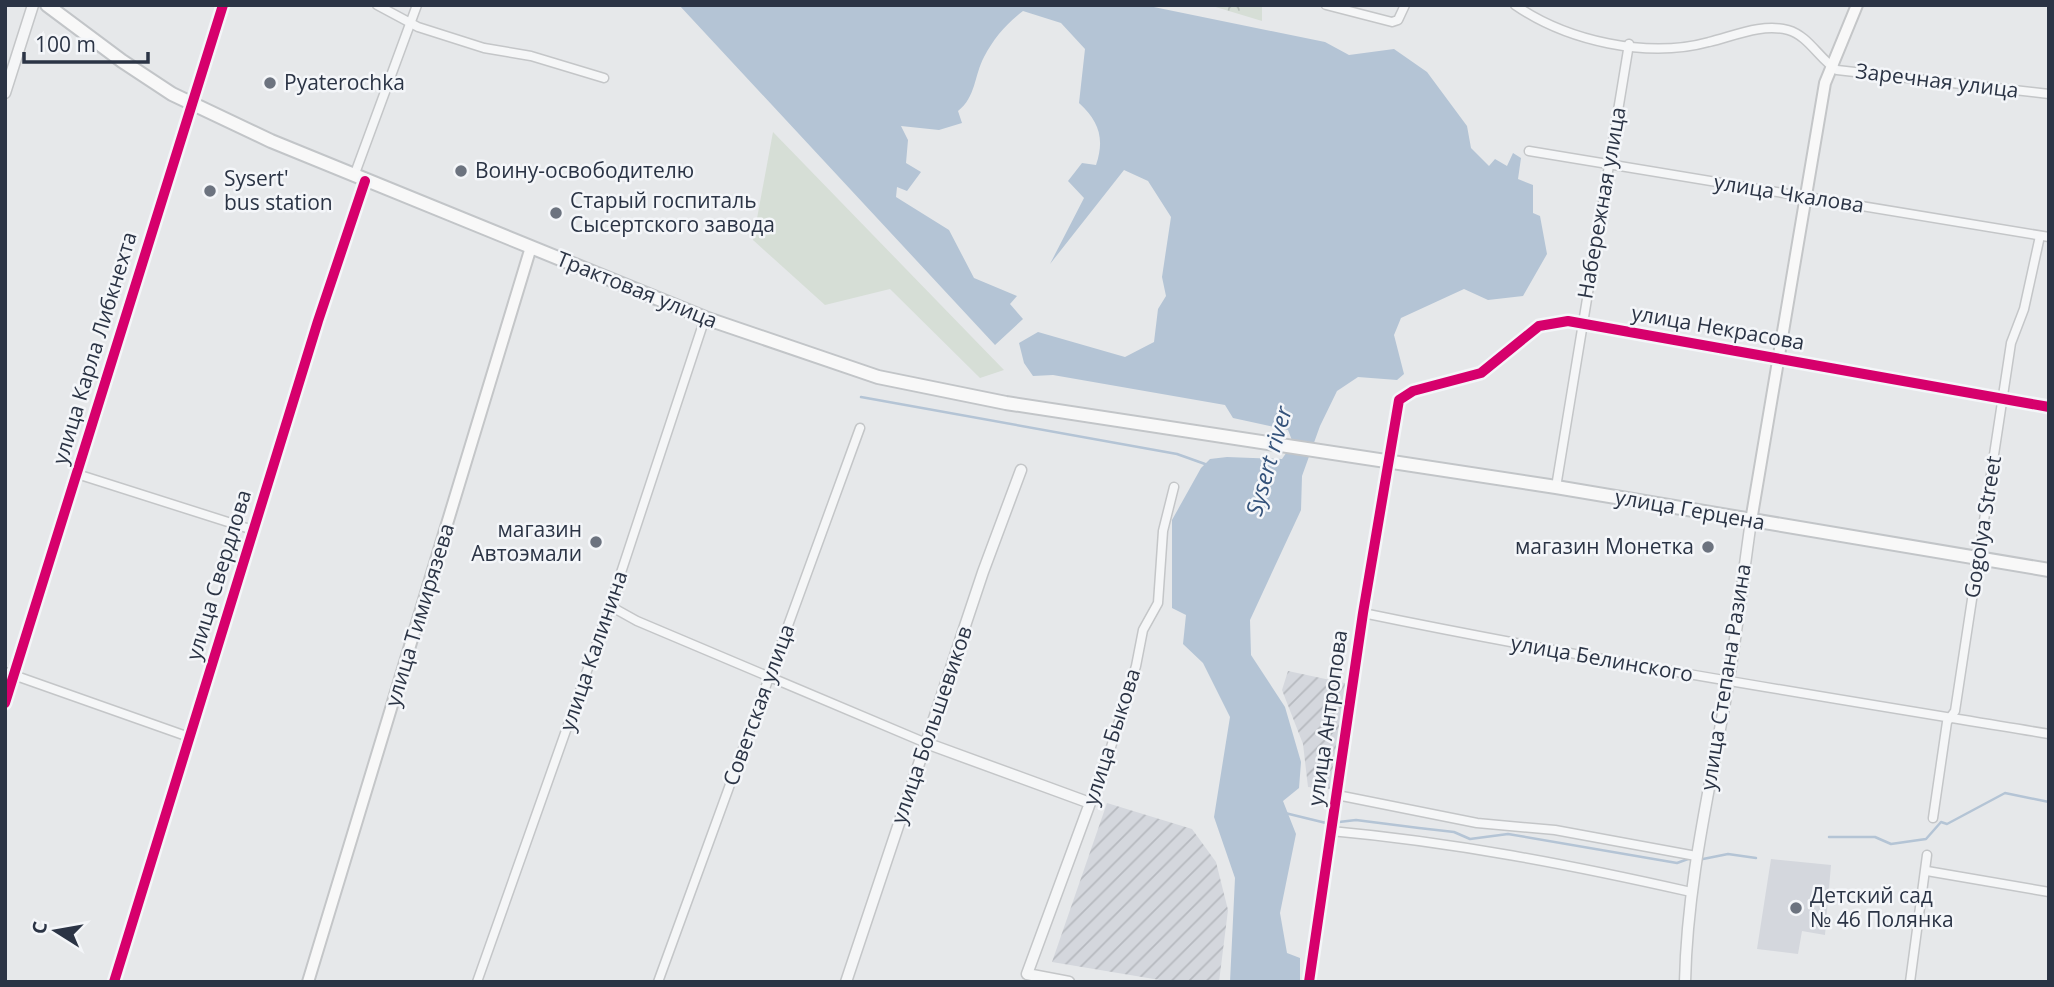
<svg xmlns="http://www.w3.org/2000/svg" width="2054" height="987" font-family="'Open Sans',sans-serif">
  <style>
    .built { fill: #d4d7dd }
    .industrial { fill: url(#industrial-furrows) }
    .grass { fill: #d6ded6 }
    .forest { fill: url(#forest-crowns) }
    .water { fill: #b4c4d5 }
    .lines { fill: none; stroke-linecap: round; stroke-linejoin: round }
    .stream { stroke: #b4c4d5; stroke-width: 2.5 }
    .minor-casing { stroke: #c4c6c8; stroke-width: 11 }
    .tertiary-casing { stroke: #c4c6c8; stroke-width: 13 }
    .secondary-casing { stroke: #c4c6c8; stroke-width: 14 }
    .primary-casing { stroke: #c2c5c8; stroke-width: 16 }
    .minor { stroke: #f5f6f7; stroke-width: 8 }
    .tertiary { stroke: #f5f6f7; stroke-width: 10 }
    .secondary { stroke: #f8f8f8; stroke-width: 10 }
    .primary { stroke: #f8f8f8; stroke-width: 12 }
    .cycleway-casing { stroke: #f4f6f9; stroke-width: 15 }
    .cycleway { stroke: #d6006c; stroke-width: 10 }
    .poi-dot { fill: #6c737f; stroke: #f4f6f9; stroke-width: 2.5 }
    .labels { text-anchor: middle; stroke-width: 5; stroke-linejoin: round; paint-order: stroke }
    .street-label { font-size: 21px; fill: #2b3445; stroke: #f4f6f9 }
    .poi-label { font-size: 21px; fill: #2b3445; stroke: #f4f6f9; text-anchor: start }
    .water-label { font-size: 23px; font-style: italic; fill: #34527a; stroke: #f4f6f9 }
  </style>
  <defs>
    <pattern id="industrial-furrows" width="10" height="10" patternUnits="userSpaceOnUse" patternTransform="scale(1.75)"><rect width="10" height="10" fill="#d4d7dd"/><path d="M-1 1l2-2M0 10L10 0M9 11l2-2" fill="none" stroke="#b6b9bf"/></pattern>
    <pattern id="forest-crowns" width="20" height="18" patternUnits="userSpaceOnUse" patternTransform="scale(1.75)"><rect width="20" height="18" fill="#d6ded6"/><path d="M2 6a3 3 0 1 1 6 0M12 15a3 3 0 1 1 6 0" fill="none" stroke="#b8bfb9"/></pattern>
  </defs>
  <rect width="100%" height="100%" fill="#e6e8ea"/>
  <polygon class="built" points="1771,859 1831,865 1825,935 1802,931 1798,954 1757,949"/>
  <g class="industrial">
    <polygon points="1288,671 1349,684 1332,789 1308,787 1303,744 1282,690"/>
    <polygon points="1107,803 1192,829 1216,862 1228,910 1219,982 1172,982 1052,962"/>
  </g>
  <polygon class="grass" points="773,132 1004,370 980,378 890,289 825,305 753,240"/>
  <polygon class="forest" points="1209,5 1262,5 1262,21"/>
  <path class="water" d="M679,5H1144L1325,42L1349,55L1394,49L1427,72L1467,126L1471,148L1489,166L1495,159L1507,166L1513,153L1521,158L1518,179L1533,185V213L1540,216L1547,254L1523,296L1488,300L1464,289L1401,318L1394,335L1404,374L1397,380L1358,377L1337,391L1320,426L1302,476L1301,510L1250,620L1251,655L1285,707L1301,762L1299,788L1283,801L1296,834L1280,913L1287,953L1300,958V982H1230L1235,878L1214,817L1230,717L1203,663L1183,644L1186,615L1172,608V520L1201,468L1210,459L1227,457L1282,459L1293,443L1288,430L1233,418L1225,405L1053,375L1033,376L1024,363L1019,343L1038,332L1125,357L1154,342L1158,309L1166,296L1162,277L1171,217L1148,181L1124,170L1050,264L1084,198L1068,181L1082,163L1096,165C1105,139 1099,121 1079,103L1085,49L1061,23L1023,11C1006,24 994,38 984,57C974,76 976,97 958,111L962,123L939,130L901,126L908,140L906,163L921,172L907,191L897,187L896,197L949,230L974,278L1017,296L1010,304L1023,319L995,345Z"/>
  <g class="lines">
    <g class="stream">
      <polyline points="861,397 1177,454 1205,464"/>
      <polyline points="1285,813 1326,823"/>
      <polyline points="1339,822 1356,820 1419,828 1454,832 1470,839 1508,834 1677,863 1688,859"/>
      <polyline points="1829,837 1875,837 1891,844 1926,839 1941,822 1947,824 2005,793 2049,802"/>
      <polyline points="1703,859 1728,854 1756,858"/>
    </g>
    <defs>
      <g id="minor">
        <polyline points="377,5 418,27 484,48 531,56 604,78"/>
        <polyline points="1326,5 1392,22 1398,20 1405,5"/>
        <path d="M1515,5C1567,41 1647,59 1709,42C1734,36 1762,23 1788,30C1809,36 1819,59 1837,70L2049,94"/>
        <polyline points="1529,151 2049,237"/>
        <polyline points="354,176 417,5"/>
        <polyline points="77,474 253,530"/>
        <polyline points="1556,487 1629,44"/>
        <polyline points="610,606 637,621 926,743"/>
        <path d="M1363,613C1591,660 1819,696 2049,734"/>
        <polyline points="5,672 189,737"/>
        <polyline points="1337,795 1477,823 1555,830 1696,856"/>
        <polyline points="1090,803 1111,747 1136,666 1143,630 1158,603 1163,531 1174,487"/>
        <polyline points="1933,818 1947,722 1955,711 2011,343 2024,309 2040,236"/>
        <path d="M1331,831C1453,842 1572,865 1691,892"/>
        <polyline points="1927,871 2049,892"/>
        <polyline points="114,982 318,321 365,181"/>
        <polyline points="477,982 610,606 705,318"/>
        <polyline points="658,982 860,428"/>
        <polyline points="1309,982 1363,613 1399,400 1413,391 1481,373 1539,326 1568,321 2049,407"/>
        <polyline points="1910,982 1927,855"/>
      </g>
      <g id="tertiary">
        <polyline points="5,93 33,5"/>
        <polyline points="5,703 223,5"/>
        <polyline points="926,743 1090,803 1027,974 1069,982"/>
        <polyline points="846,982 983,572 1021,470"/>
        <path d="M1685,982C1687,881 1711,784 1728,685C1737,631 1743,576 1751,521"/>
      </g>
      <g id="secondary">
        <polyline points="1751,521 1825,83 1857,5"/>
        <polyline points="308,982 531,247"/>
      </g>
      <polyline id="primary" points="47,5 122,61 172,94 271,141 705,318 878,377 1006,403 1556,487 2049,570"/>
    </defs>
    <use href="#minor" class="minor-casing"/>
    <use href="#tertiary" class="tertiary-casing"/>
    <use href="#secondary" class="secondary-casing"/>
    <use href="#primary" class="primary-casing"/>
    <use href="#minor" class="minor"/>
    <use href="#tertiary" class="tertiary"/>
    <use href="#secondary" class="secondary"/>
    <use href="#primary" class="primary"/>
    <defs>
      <g id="cycleway">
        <polyline points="5,703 223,5"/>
        <polyline points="114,982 318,321 365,181"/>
        <polyline points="1309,982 1363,613 1399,400 1413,391 1481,373 1539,326 1568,321 2049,407"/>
      </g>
    </defs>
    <use href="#cycleway" class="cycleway-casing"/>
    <use href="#cycleway" class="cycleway"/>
  </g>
  <g class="poi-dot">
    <circle cx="270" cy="83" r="7"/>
    <circle cx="461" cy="171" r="7"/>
    <circle cx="210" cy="191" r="7"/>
    <circle cx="556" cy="213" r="7"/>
    <circle cx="596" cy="542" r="7"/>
    <circle cx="1708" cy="547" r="7"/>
    <circle cx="1796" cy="908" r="7"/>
  </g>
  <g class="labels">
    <g class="street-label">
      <text transform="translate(1937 81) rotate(7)" y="7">Заречная улица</text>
      <text transform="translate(1789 194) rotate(9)" y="7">улица Чкалова</text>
      <text transform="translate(1602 203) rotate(-80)" y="7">Набережная улица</text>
      <text transform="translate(637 290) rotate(22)" y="7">Трактовая улица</text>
      <text transform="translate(1718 328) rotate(10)" y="7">улица Некрасова</text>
      <text transform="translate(95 348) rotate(-73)" y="7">улица Карла Либкнехта</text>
      <text transform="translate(1690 510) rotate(10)" y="7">улица Герцена</text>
      <text transform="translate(1983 527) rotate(-81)" y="7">Gogolya Street</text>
      <text transform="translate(219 575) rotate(-73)" y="7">улица Свердлова</text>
      <text transform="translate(420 615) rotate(-73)" y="7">улица Тимирязева</text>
      <text transform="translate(594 651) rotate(-71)" y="7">улица Калинина</text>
      <text transform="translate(1602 659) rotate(10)" y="7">улица Белинского</text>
      <text transform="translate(1726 677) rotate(-81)" y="7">улица Степана Разина</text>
      <text transform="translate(759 705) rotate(-70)" y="7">Советская улица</text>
      <text transform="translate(1328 718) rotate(-82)" y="7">улица Антропова</text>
      <text transform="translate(932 725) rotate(-71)" y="7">улица Большевиков</text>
      <text transform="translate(1112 737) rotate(-72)" y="7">улица Быкова</text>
    </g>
    <g class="poi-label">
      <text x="284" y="90">Pyaterochka</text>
      <text x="475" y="178">Воину-освободителю</text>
      <text x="224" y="186">Sysert'<tspan x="224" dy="24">bus station</tspan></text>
      <text x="570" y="208">Старый госпиталь<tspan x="570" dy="24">Сысертского завода</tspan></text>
      <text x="582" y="537" text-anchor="end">магазин<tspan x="582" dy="24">Автоэмали</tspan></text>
      <text x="1694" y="554" text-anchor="end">магазин Монетка</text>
      <text x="1810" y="903">Детский сад<tspan x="1810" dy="24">№ 46 Полянка</tspan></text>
    </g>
    <g class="water-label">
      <text transform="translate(1269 461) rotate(-74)" y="8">Sysert river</text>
    </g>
  </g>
  <rect width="2054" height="987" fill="none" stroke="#2b3445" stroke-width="14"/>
  <g transform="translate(56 931) rotate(281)" stroke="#f4f6f9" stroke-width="5" paint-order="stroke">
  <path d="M0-5L12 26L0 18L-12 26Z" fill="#2b3445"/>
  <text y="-10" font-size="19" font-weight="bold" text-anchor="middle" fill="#2b3445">С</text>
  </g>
  <path d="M24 52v10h124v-10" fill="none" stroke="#2b3445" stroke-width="3.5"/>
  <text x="35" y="52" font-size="21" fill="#2b3445" stroke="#f4f6f9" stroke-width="5" paint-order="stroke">100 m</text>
</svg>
